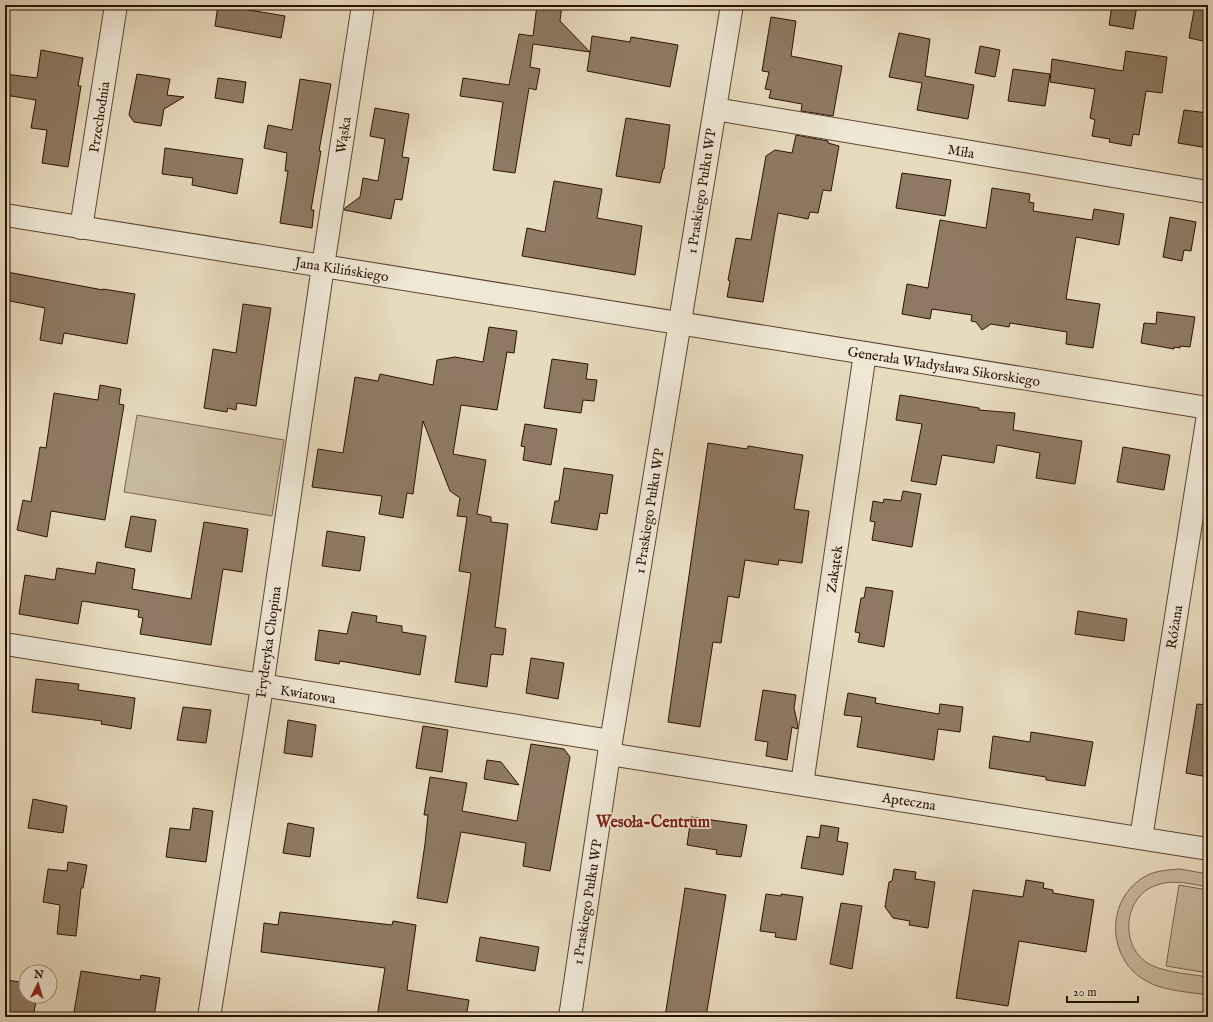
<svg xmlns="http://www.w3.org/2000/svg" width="1213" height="1022" font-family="'IM FELL English',serif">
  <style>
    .green { fill: #c7b99e; stroke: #7a6550 }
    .building { fill: #8e7a64; stroke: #2d1103 }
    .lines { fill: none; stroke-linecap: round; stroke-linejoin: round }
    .minor-casing { stroke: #5c4432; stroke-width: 24 }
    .minor { stroke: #efe8d5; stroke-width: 22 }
    .labels { text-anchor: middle; stroke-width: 3; stroke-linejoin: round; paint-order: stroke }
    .street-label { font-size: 14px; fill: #2d1103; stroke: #efe8d5 }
    .quarter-label { font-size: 16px; font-weight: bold; fill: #7a1f14; stroke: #efe8d5 }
  </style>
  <rect width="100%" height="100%" fill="#e7dbbe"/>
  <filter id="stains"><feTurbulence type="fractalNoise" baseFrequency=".005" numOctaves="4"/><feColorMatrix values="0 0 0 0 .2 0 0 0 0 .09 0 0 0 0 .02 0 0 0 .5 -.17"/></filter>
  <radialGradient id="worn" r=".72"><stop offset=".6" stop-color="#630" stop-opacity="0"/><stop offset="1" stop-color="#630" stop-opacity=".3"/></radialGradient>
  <g class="green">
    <polygon points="137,415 284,440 272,516 124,492"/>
    <path d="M1180,869L1208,874V887C1191,884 1173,879 1157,885C1122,896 1119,949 1151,965C1168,973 1190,974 1208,977V995C1189,992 1165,991 1148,982C1104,959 1105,894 1150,874C1160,870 1170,870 1180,869Z"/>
    <polygon points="1179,885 1208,890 1208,973 1166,966"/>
  </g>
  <g class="building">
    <polygon points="218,5 249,8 249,10 285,16 281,38 215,26"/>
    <polygon points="537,5 562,5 560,21 590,52 592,36 630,42 631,37 678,45 670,87 587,71 590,52 533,44 530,67 540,69 536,90 529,88 515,173 493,170 503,102 460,96 463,78 509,85 519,34 533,36"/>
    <polygon points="1112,5 1137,5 1133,29 1109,25"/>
    <polygon points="1195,5 1208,5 1208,42 1189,38"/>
    <polygon points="771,17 796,21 791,56 842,66 833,116 801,111 802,104 769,98 771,90 765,89 769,72 762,71"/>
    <polygon points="899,33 930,39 925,76 974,85 968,119 917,110 922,83 889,77"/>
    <polygon points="980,46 1000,50 995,77 975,73"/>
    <polygon points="41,50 83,58 78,86 81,86 68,167 42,163 47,130 31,128 36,100 5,95 5,74 37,78"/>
    <polygon points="1126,51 1167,57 1162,93 1146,91 1139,135 1133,134 1131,146 1109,142 1110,139 1092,136 1095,120 1090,118 1095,89 1050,82 1052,59 1123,71"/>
    <polygon points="1013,69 1050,74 1045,106 1008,101"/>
    <polygon points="137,74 170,79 167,95 184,97 164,109 161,126 134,122 129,115"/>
    <polygon points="218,78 246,82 243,103 215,98"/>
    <polygon points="300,79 331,84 319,151 321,151 311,210 314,210 312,228 280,223 288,171 285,171 287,153 264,148 268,125 292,130"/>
    <polygon points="375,108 409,114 402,157 409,158 402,200 395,199 391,219 344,210 345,208 360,197 363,178 378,181 385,139 370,136"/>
    <polygon points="1184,110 1208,113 1208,148 1178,143"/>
    <polygon points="626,118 670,125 664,169 663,169 660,183 616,176"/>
    <polygon points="796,135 828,141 828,143 839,146 831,191 823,190 818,213 810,212 808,219 778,213 763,302 727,297 730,281 728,280 736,238 751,240 766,156 775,150 792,153"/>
    <polygon points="165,148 243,159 237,194 192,185 193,178 162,174"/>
    <polygon points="902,173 951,180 945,216 896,208"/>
    <polygon points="554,181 602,189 597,218 642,226 635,275 522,256 527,228 545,232"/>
    <polygon points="992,188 1030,194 1029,202 1034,203 1033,211 1092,220 1094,209 1124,214 1119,245 1076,237 1066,299 1100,304 1093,348 1066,344 1067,332 1010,323 1009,327 991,324 982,330 976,322 971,321 972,315 932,309 930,319 902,314 907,284 928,288 940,220 986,228"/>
    <polygon points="1170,217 1196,222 1191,251 1184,250 1182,261 1163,257"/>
    <polygon points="7,272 103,290 103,289 135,294 127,344 64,333 62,344 40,340 45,308 5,300"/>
    <polygon points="243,304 271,308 256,406 237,403 236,410 228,408 227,412 204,408 213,349 236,353"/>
    <polygon points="1157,312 1195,317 1190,347 1180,346 1180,348 1174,347 1174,349 1141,343 1144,323 1156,324"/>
    <polygon points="489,327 517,331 514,353 507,352 497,410 461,405 453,454 486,460 477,514 491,517 491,522 508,524 495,627 506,629 503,655 491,654 487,687 455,682 471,573 459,571 467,517 457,516 460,498 450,491 423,421 413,494 407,493 403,518 379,514 382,496 312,487 318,449 343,453 355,377 378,381 380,374 433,385 437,360 455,357 483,362"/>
    <polygon points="552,359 588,364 586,379 597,380 594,401 583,400 581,413 544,408"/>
    <polygon points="100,385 121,389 119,404 124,405 105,520 51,511 47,537 17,530 23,500 31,502 40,447 46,448 54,393 98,400"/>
    <polygon points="900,395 979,408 979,410 1015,413 1013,430 1082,441 1075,484 1036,478 1040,453 997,445 994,463 942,455 936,485 911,481 922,424 896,420"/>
    <polygon points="525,424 557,429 551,465 523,460 525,447 521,446"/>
    <polygon points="708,443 747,449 748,446 803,455 794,509 809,511 802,563 779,560 778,565 745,560 739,598 728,596 721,643 713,642 700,727 668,722"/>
    <polygon points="1123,447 1170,455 1164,490 1117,482"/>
    <polygon points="564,468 613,475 607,514 600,513 597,530 551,523 555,501 559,501"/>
    <polygon points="903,491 921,494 912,547 872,540 875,522 870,521 873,501 883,503 884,499 901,501"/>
    <polygon points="131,516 156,520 151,552 125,547"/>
    <polygon points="204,522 248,529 242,572 223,569 211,645 140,634 143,618 138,617 139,610 82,601 78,624 19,614 25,575 55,580 57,568 95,574 97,562 135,569 132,589 191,599"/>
    <polygon points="327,531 365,537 360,571 322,566"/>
    <polygon points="866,587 893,591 884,647 858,642 860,633 855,632 861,598 864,598"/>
    <polygon points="1078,611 1127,619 1124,641 1075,634"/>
    <polygon points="352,612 377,616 376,622 402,626 402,632 426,636 420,675 340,661 339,664 315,660 319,630 347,634"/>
    <polygon points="531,658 564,663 558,699 526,693"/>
    <polygon points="36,679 79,684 78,690 135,698 131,729 101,724 102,721 32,712"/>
    <polygon points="763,690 796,695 794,708 798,726 797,729 792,727 787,760 766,756 768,742 755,740"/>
    <polygon points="848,693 876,698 875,703 939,714 940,704 963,707 960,732 938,729 934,760 857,747 862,717 844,715"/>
    <polygon points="1197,704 1208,705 1208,777 1186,773"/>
    <polygon points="183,707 211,710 206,743 177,740"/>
    <polygon points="288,720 316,725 312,757 284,753"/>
    <polygon points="423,726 448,730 442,772 416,768"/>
    <polygon points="1031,732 1093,742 1085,786 1046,780 1046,777 989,768 993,736 1030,742"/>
    <polygon points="531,744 564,749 570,757 550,871 523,866 526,843 461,832 447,903 417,898 425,844 428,815 424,815 430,777 467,783 462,811 517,821"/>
    <polygon points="487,760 501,762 519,785 484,779"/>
    <polygon points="33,799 67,806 63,833 28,828"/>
    <polygon points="193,808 213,811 206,862 166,857 170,828 190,830"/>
    <polygon points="691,817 747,825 741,857 716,854 717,850 687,845"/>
    <polygon points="288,823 314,828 310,857 283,853"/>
    <polygon points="821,825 839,828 837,841 848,843 843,875 801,868 807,836 819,838"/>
    <polygon points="68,862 87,865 83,888 81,888 76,936 57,934 60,905 43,902 48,869 67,871"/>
    <polygon points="894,869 916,872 915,879 935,882 928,928 909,925 910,921 893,918 885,907 889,882 892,881"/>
    <polygon points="1026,880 1044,883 1043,888 1053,890 1053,893 1094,900 1086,952 1019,941 1008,1006 956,998 973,890 1023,897"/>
    <polygon points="685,888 726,895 706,1017 665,1017"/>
    <polygon points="766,894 781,896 781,894 803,897 796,940 775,937 776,933 760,931"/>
    <polygon points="841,903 862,906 852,969 830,964"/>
    <polygon points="280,912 392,925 393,921 416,925 407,990 469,1000 466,1017 377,1017 385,968 261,952 264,923 278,925"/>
    <polygon points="480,937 539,947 535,971 476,961"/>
    <polygon points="81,971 140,980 141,975 160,978 154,1017 108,1017 74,1012"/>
    <polygon points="7,980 26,983 26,996 37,996 33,1017 5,1013"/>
  </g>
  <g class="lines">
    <defs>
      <g id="minor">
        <polyline points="715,109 1208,192"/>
        <polyline points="5,215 1208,408"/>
        <polyline points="81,228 116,5"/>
        <polyline points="5,644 611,741"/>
        <polyline points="609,754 1208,849"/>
        <polyline points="802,784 865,353"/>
        <polyline points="1141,838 1208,415"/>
        <polyline points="209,1017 262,687 323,266 363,5"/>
        <polyline points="570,1017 609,754 732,5"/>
      </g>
    </defs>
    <use href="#minor" class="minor-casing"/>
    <use href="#minor" class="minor"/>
  </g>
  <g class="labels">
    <g class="street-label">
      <text transform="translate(99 117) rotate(-81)" y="5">Przechodnia</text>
      <text transform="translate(343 135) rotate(-81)" y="5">Wąska</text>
      <text transform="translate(961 151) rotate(10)" y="5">Miła</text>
      <text transform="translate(701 191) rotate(-81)" y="5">1 Praskiego Pułku WP</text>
      <text transform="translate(342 269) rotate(9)" y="5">Jana Kilińskiego</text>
      <text transform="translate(944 366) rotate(9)" y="5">Generała Władysława Sikorskiego</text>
      <text transform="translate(649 511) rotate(-81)" y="5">1 Praskiego Pułku WP</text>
      <text transform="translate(834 569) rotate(-82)" y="5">Zakątek</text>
      <text transform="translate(1174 627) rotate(-81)" y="5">Różana</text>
      <text transform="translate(268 642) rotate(-82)" y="5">Fryderyka Chopina</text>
      <text transform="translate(308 694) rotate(9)" y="5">Kwiatowa</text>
      <text transform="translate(909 801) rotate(9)" y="5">Apteczna</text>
      <text transform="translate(587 902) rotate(-81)" y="5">1 Praskiego Pułku WP</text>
    </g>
    <g class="quarter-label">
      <text x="653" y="827">Wesoła-Centrum</text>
    </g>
  </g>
  <rect width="1213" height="1022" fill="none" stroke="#e7dbbe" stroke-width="20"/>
  <rect x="6" y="6" width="1201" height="1010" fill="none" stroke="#2d1103" stroke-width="2"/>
  <rect x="10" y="10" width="1193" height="1002" fill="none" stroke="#2d1103"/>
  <g transform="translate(38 984) rotate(5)"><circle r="19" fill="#efe8d5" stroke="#a19281"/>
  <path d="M0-3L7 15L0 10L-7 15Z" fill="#8f2418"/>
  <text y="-6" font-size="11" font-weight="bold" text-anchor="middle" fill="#2d1103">N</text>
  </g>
  <path d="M1067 996v6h71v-6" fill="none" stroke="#2d1103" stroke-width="2"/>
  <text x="1073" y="996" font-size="12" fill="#2d1103" stroke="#efe8d5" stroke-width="3" paint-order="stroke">20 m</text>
  <rect width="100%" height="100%" filter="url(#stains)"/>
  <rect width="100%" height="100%" fill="url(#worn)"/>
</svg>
